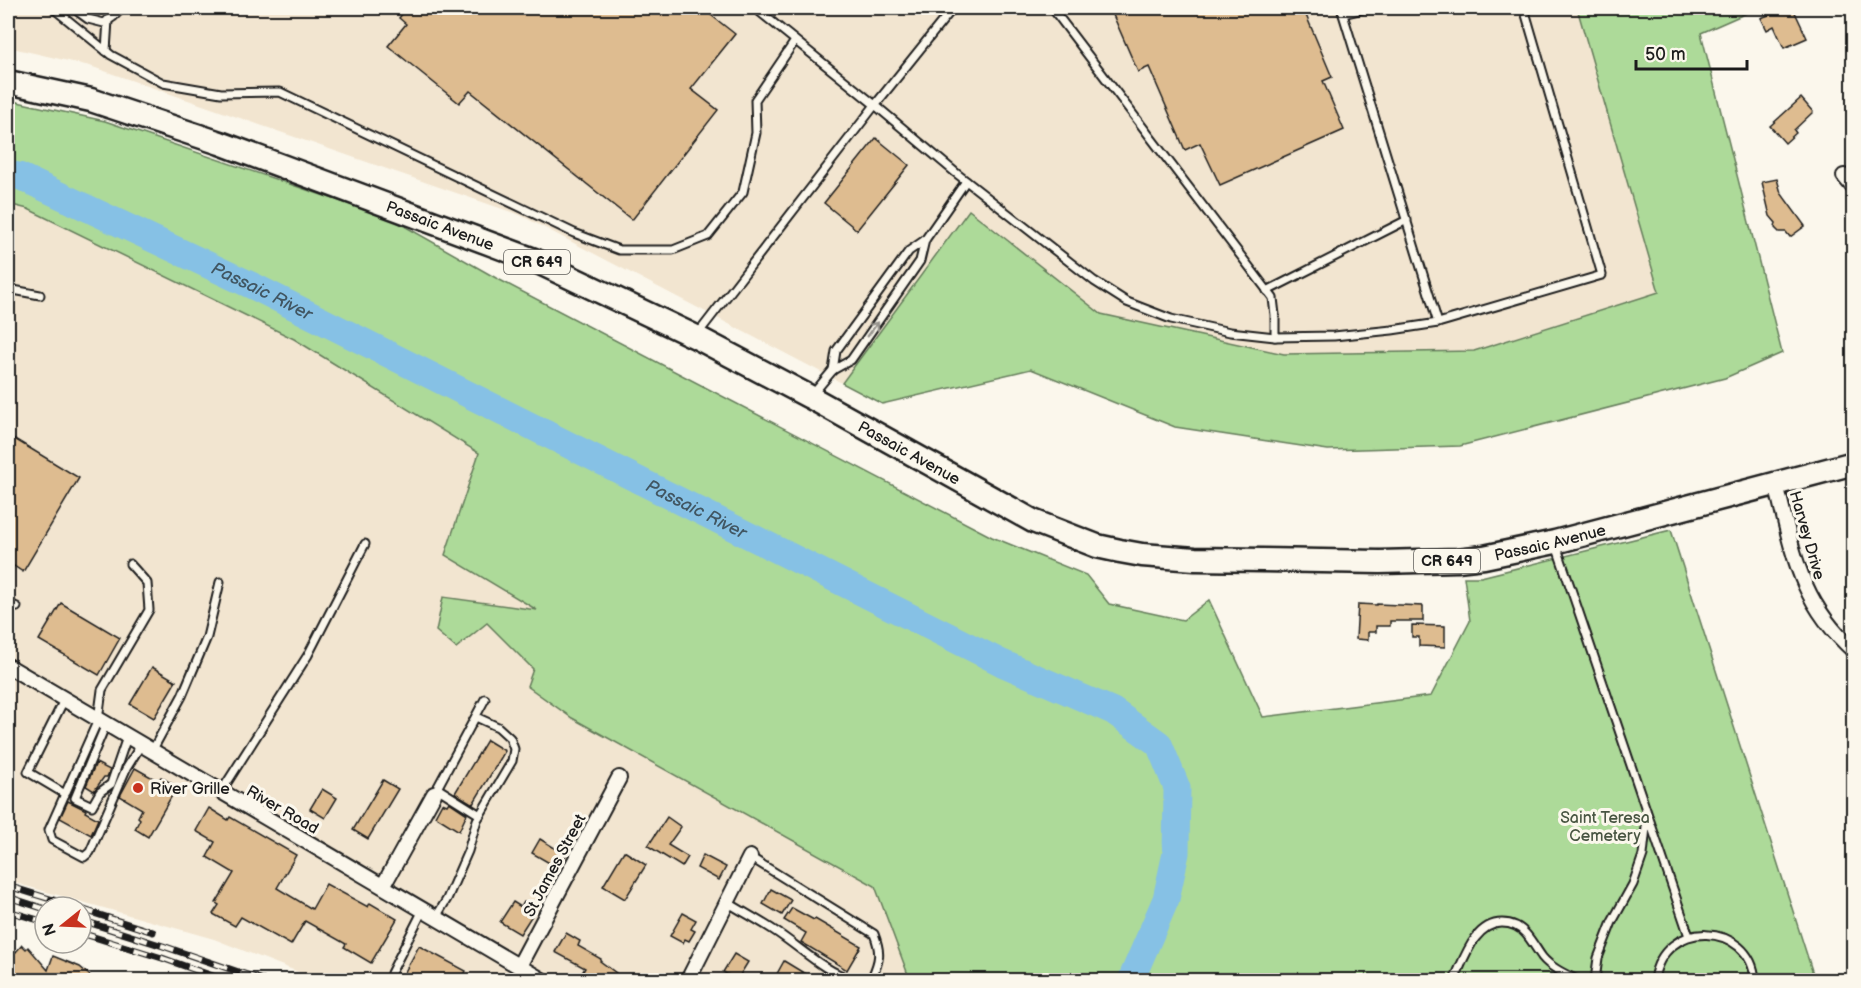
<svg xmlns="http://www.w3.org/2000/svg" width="1861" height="988" font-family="'Balsamiq Sans',sans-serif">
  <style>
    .built { fill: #f2e5d0 }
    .green { fill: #adda99; stroke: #647b5a; stroke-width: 1.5 }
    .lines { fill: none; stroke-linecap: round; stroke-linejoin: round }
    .river { stroke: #86c1e5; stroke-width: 27 }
    .building { fill: #debc90; stroke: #1c1c1c; stroke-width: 1.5 }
    .service-casing { stroke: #1c1c1c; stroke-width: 11 }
    .minor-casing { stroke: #1c1c1c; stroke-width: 18 }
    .primary-casing { stroke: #1c1c1c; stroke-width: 27 }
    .service { stroke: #fbf7ec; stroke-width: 7 }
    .minor { stroke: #fbf7ec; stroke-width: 14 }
    .primary { stroke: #fbf7ec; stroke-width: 22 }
    .rail-casing { stroke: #1c1c1c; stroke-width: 7 }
    .rail { stroke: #fbf7ec; stroke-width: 4.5; stroke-dasharray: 14; stroke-linecap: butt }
    .oneway { stroke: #97948e }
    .poi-dot { fill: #c8321e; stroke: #fbf7ec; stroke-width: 2 }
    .labels { text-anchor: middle; stroke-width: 6; stroke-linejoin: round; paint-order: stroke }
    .shield { fill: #fbf7ec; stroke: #5f5e5a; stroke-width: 1.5 }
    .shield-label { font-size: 15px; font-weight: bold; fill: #1c1c1c }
    .street-label { font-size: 16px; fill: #1c1c1c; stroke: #fbf7ec }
    .poi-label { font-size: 16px; fill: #1c1c1c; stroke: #fbf7ec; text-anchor: start }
    .park-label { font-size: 16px; fill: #485542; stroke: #fbf7ec }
    .water-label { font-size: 18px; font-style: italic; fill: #415662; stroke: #fbf7ec }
  </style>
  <rect width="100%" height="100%" fill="#fbf7ec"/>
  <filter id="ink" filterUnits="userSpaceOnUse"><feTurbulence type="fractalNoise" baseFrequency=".0167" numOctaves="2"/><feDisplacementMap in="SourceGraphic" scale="12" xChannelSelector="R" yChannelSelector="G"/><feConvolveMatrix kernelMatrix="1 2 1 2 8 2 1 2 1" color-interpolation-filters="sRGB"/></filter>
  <g filter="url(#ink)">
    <g class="built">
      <polygon points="8,8 1577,8 1659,292 1474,351 1284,354 1100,314 969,211 842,383 520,215 90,66 8,47"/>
      <polygon points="8,204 28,209 294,339 479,454 973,864 1022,980 319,980 214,939 8,881"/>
    </g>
    <g class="green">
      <polygon points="1577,8 1758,8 1701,33 1782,353 1725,378 1460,446 1328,450 1175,427 1031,369 882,404 842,383 969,210 1101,314 1284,354 1474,351 1659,292"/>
      <polygon points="8,100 105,121 392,219 496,278 992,537 1086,575 1109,604 1183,620 1209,600 1263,717 1431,696 1470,621 1464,577 1481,577 1671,530 1815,980 910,980 875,886 572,718 527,686 533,669 487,623 456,648 436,631 443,597 537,610 445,555 479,453 294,339 28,209 8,204"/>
    </g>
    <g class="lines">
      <path class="river" id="s1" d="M8,174L19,176L257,288L1002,663L1113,711L1159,744L1177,788L1176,853L1166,899L1131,980"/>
    </g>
    <g class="building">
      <polygon points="407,8 702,8 735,34 691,89 718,110 632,220 470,91 459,103 388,46 406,24 399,18"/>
      <polygon points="1110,8 1303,8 1332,77 1323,81 1344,130 1220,185 1200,143 1185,150 1149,67 1138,72"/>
      <polygon points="1786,8 1793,8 1807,38 1784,48 1774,26 1767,30 1761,18"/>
      <polygon points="1801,98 1813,112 1794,130 1796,133 1785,143 1770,126"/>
      <polygon points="876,138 909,165 857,230 824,203"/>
      <polygon points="1777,179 1781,193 1805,226 1790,237 1786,232 1779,232 1775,228 1776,223 1770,216 1762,182"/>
      <polygon points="8,435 79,478 23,572 8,562"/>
      <polygon points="61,603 120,638 99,675 39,640"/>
      <polygon points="1358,604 1377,605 1377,604 1423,606 1423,621 1390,621 1390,626 1376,626 1376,632 1368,632 1368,640 1356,639"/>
      <polygon points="1412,625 1445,626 1445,647 1419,646 1419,637 1412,637"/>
      <polygon points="152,667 176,681 154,718 130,704"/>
      <polygon points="487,740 505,751 473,804 455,793"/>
      <polygon points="96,763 110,770 107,777 104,777 94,791 86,786"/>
      <polygon points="135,768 158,781 161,777 177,787 148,837 135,829 140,819 138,817 142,809 120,796"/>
      <polygon points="383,780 398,789 368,839 353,830"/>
      <polygon points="322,789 337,798 325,818 310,809"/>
      <polygon points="68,801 86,810 85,812 98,819 91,835 60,818"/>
      <polygon points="449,802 467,814 459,831 435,816 442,803 447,805"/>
      <polygon points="209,808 228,820 230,817 296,855 277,888 312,909 326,884 368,907 370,903 397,919 371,963 344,947 346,944 305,921 291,945 241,917 235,926 213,914 219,905 216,903 234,873 207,857 215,842 196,831"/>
      <polygon points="667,817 681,827 668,845 688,857 682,867 648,846"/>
      <polygon points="540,839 566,855 558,868 532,853"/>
      <polygon points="624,851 646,865 625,899 603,886"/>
      <polygon points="703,855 726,867 719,880 697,868"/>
      <polygon points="771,889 791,900 782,915 763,904"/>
      <polygon points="513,902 521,907 524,902 536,909 520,934 500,922"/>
      <polygon points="792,908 814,920 815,919 861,946 847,970 801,942 806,933 784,920"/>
      <polygon points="683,913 696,920 691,929 695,931 689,941 685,939 683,943 670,936"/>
      <polygon points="566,933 580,941 578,946 601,959 600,961 616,973 612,981 588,981 580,976 585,968 555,952"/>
      <polygon points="22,945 26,949 28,947 48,970 53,956 80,967 96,981 8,981 8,961"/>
      <polygon points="419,946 466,971 461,981 400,981"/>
      <polygon points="734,954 748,962 737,980 723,972"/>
      <polygon points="784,961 817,981 773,981"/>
    </g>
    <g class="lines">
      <defs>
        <g id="service">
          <polyline points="53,8 111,55 163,83 221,93 280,92 574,233 619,250 673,250 708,236 743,192 756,133 755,100 795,41"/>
          <polyline points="73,8 88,19 104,23 113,17 122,8"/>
          <polyline points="953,8 875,105 956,173 1094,281 1127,302 1171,319 1230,332 1275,337 1334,336 1392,330 1438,323 1341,8"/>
          <polyline points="1052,8 1273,298 1275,315 1275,337"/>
          <polyline points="1343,14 1367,8"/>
          <polyline points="106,51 108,20"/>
          <polyline points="8,289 40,295"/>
          <polyline points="1267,291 1407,220"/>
          <polyline points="1438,323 1602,275 1524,8"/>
          <polyline points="697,335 875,105 755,8"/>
          <polyline points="833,370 836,351 909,251 925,240 966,181"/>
          <polyline points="812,395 833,370 851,360 920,261 925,240"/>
          <polyline points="1556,545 1689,936"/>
          <polyline points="130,564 147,583 149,610 102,690 98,720 49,830 52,840 84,857 90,852 126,769 141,745"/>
          <polyline points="8,603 17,607"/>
          <polyline points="64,700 28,772 65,794"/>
          <polyline points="106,724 75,798 92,806 100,792 111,784 127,737"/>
          <polyline points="152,751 182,696 207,637 220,582"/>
          <polyline points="437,788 480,815"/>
          <polyline points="221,792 308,655 365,544"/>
          <polyline points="434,794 485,699"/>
          <path d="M750,857L874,934C881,952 880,960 872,977L865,980"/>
          <path d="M727,902C743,912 760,921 775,931C801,948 823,971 853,980"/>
          <polyline points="436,917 447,899 468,851 477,820 512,761 514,749 510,738 498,727 476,717"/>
          <polyline points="391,973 423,910"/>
          <path d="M1454,980C1464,960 1474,923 1502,923C1511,923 1520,927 1526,934C1532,941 1537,950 1542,957C1551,968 1565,974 1577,980"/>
          <polyline points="1595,980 1598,958 1612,922 1633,884 1643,855 1647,818"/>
          <path d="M1654,980C1663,917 1751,922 1755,980"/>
        </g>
        <g id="minor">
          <polyline points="1844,176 1854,188"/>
          <path d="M1776,484C1793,551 1799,602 1854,651"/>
          <polyline points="8,666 542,980"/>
          <polyline points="383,886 434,794"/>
          <polyline points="519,966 619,778"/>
          <polyline points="688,980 750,857"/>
        </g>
        <g id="primary">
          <path id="s2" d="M8,82L91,100L220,143L534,260L696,337L810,397L1033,521L1097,546L1120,551L1142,555L1195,559L1380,562L1457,560L1484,557L1555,542L1854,463"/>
        </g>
      </defs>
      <use href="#service" class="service-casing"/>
      <use href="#minor" class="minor-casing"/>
      <use href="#primary" class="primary-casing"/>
      <use href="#service" class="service"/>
      <use href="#minor" class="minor"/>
      <use href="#primary" class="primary"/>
      <defs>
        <g id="rail">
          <polyline points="8,886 76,907"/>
          <polyline points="8,897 45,909"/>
          <polyline points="81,909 153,932"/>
          <polyline points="8,911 45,922"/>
          <polyline points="81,920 163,946 262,980"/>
          <polyline points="81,933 162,958 224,980"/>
        </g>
      </defs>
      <use href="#rail" class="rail-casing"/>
      <use href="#rail" class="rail"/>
    </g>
    <defs><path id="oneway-shaft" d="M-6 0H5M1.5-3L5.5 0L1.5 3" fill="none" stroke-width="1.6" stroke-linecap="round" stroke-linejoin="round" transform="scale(1.5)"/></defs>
    <use class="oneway" href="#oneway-shaft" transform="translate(873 329) rotate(-54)"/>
  </g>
  <circle class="poi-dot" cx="138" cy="788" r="6"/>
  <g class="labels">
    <g class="shield">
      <rect x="504" y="250" width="66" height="24" rx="4.5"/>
      <rect x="1414" y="549" width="66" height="24" rx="4.5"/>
    </g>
    <g class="shield-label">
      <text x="537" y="267">CR 649</text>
      <text x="1447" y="566">CR 649</text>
    </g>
    <g class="street-label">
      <text dy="6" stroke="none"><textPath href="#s2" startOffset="456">Passaic Avenue</textPath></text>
      <text dy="6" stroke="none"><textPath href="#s2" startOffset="978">Passaic Avenue</textPath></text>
      <text transform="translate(1808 535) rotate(74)" y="6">Harvey Drive</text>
      <text dy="6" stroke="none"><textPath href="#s2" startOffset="1644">Passaic Avenue</textPath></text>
      <text transform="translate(283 809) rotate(30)" y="6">River Road</text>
      <text transform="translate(554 865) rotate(-62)" y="6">St James Street</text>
    </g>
    <g class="poi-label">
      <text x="150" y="794">River Grille</text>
    </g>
    <g class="park-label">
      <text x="1605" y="823">Saint Teresa<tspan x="1605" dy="18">Cemetery</tspan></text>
    </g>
    <g class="water-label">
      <text dy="6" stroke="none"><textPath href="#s1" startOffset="280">Passaic River</textPath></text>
      <text dy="6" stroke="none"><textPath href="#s1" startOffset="766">Passaic River</textPath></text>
    </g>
  </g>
  <rect width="1861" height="988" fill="none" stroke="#fbf7ec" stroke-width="30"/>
  <rect x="15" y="15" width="1831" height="958" fill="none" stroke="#1c1c1c" stroke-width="2" filter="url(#ink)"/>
  <g transform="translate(63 925) rotate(252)"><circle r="28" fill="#fbf7ec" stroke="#a29f99" stroke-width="1.5"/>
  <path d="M0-4.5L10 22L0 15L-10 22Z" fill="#c8321e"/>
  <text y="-9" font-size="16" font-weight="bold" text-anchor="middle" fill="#1c1c1c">N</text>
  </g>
  <path d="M1636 60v9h111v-9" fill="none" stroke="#1c1c1c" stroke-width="3"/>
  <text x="1645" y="60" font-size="18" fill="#1c1c1c" stroke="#fbf7ec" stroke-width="4.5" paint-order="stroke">50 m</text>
</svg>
